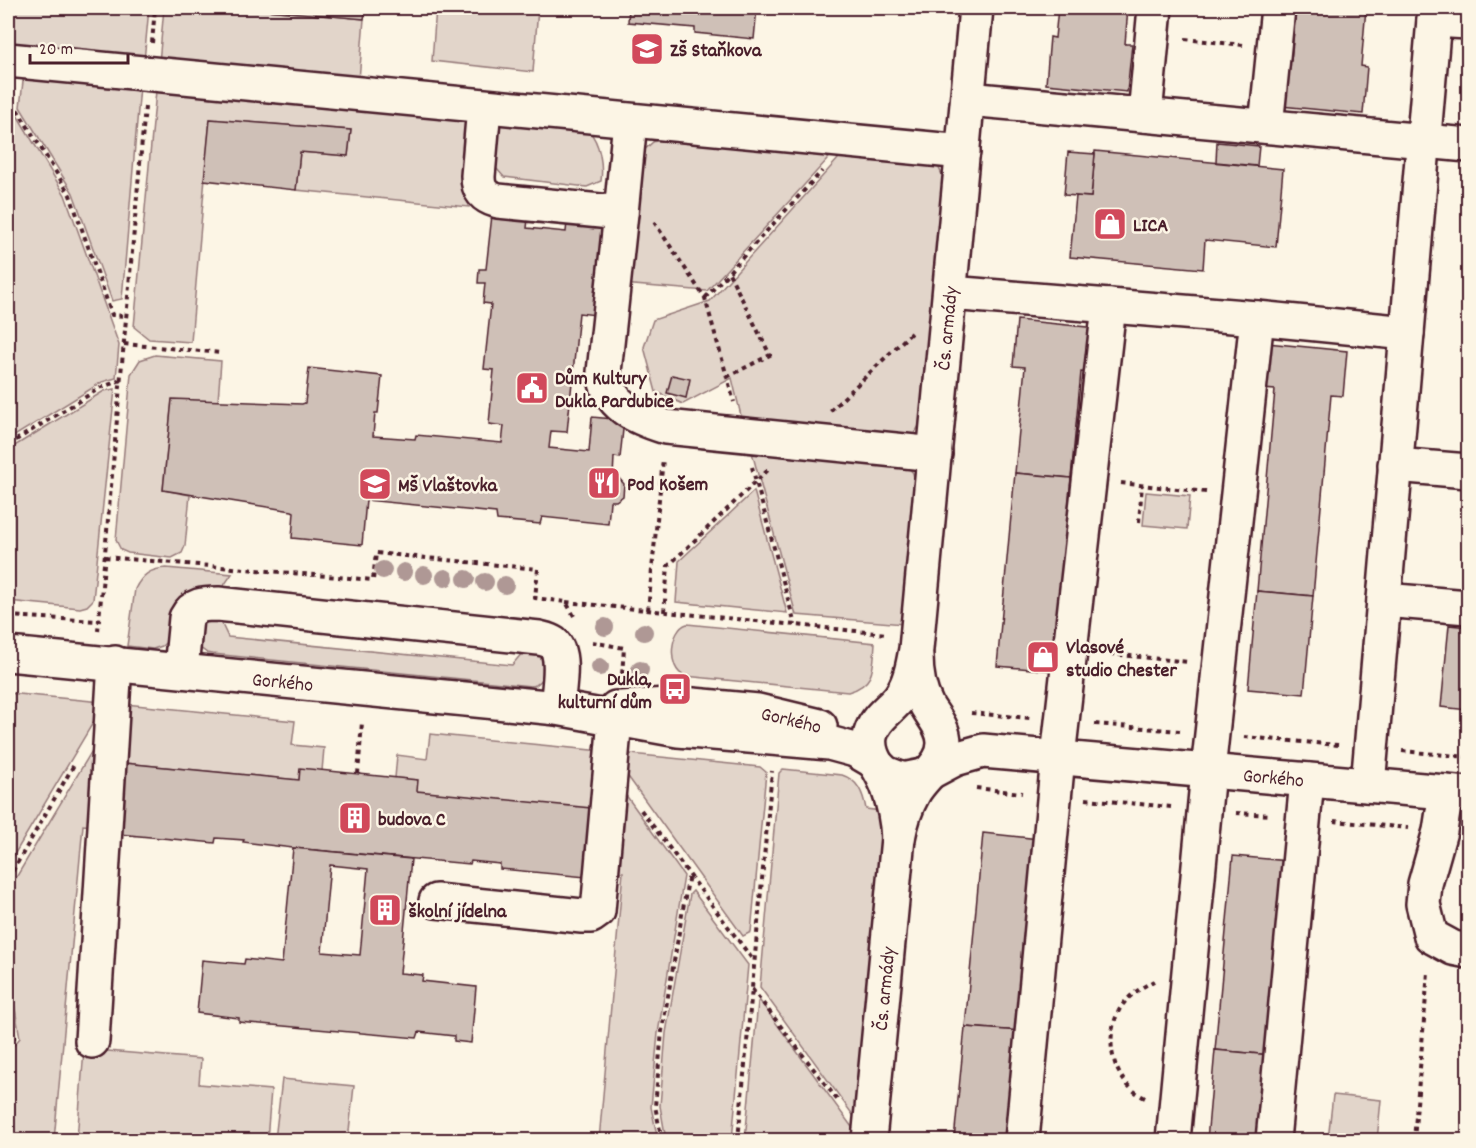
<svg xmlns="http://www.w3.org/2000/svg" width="1476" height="1148" font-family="Dekko,sans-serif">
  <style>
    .green { fill: #e2d5ca; stroke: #967a7a; stroke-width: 1.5 }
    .building { fill: #cfc0b7; stroke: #4a1f2b; stroke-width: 1.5; fill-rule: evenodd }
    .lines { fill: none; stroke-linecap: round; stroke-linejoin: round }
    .minor-casing { stroke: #4a1f2b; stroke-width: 38 }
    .path { stroke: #4a1f2b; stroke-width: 4; stroke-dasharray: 4.5 4.5; stroke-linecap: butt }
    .minor { stroke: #fcf5e5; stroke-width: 33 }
    .tree { fill: #af9895 }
    .labels { text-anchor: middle; stroke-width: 5; stroke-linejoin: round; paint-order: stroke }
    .poi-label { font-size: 20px; font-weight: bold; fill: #4a1f2b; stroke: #fcf5e5; text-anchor: start }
    .street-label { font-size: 20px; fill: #4a1f2b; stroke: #fcf5e5 }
  </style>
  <rect width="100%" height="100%" fill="#fcf5e5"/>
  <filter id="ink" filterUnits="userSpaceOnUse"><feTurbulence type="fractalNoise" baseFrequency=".0167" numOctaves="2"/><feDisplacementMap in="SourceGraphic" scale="12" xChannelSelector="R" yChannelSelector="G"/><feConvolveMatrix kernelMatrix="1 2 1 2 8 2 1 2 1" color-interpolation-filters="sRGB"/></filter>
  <g filter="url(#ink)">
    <g class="green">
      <polygon points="8,8 149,8 144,61 8,48"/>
      <polygon points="164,8 245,8 364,19 359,80 159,63"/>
      <polygon points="436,8 538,8 533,72 432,61"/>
      <polygon points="24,73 140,86 122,299 112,301 73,193 20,107"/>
      <polygon points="164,85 468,113 478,133 469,207 296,190 300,152 348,156 351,130 210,119 191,342 149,339 134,327 156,91"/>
      <polygon points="8,100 65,195 119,345 116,378 102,382 8,440"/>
      <path d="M502,121L589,131C600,143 603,165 601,181L587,187L504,177L496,168L499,125Z"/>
      <polygon points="664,137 838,148 707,291 622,284 641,153 653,142"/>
      <polygon points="847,149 937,164 943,177 919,426 913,436 743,424 732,378 683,404 656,392 644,347 653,320 710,301"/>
      <polygon points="155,355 221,361 218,401 172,400 163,490 190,495 185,546 182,553 172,558 128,553 121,550 116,540 131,374 140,360"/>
      <polygon points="115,389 93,600 87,606 80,608 8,601 8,450 104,391"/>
      <polygon points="750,445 909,468 913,473 915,481 904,624 796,615"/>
      <polygon points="754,491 787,613 676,602 679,561"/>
      <polygon points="1146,492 1190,496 1187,529 1143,525"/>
      <path d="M166,568L232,574L218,594L162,646L153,649L127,646L135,589C142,575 150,569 166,568Z"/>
      <polygon points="216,612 228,637 512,665 529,645 544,652 544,678 536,685 531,686 213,654 207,653 199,647 199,622"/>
      <path d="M687,624L875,643C873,667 876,684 848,692L685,676C666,669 670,629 687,624Z"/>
      <polygon points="8,693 102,702 103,706 8,865"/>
      <polygon points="125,704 295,721 292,745 324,748 322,771 300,769 299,780 124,763"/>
      <polygon points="430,734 601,751 596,869 417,791 395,778 397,755 427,759"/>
      <polygon points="96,744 95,826 83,825 54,1140 8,1140 8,1052 20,1038 8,968 8,891"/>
      <polygon points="631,754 760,767 766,772 751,932 743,936 624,771 626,757"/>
      <path d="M783,769L842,775C858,780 863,793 866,809L881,811L883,829L858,1122L760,987L779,773Z"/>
      <polygon points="623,791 684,876 658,1033 651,1107 658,1140 599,1140 623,872 611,871"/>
      <polygon points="693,891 748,965 732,1140 666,1140 660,1106 666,1033 690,894"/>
      <polygon points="760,1001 857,1134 857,1140 745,1140 758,1002"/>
      <polygon points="84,1049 201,1059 199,1084 271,1090 267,1140 77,1140"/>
      <polygon points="282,1079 354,1086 348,1140 275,1140"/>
      <polygon points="1333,1095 1381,1100 1377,1140 1328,1140"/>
    </g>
    <g class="building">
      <polygon points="245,8 366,8 364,19"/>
      <polygon points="629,8 757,8 754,39 695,33 695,28 628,22"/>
      <polygon points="1058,8 1128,8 1125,44 1132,44 1127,92 1046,84 1050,37 1055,38"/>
      <polygon points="1296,8 1366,8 1361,66 1367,67 1363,114 1281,106 1286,59 1291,60"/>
      <polygon points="210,119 351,130 348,156 300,152 296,190 204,180"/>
      <polygon points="1217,142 1259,146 1257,166 1216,162"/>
      <polygon points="1095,151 1283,169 1276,247 1205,240 1203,269 1070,257 1076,196 1091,197"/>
      <polygon points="1068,152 1095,154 1091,197 1064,195"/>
      <polygon points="492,215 528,219 527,228 566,232 567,222 605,226 596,315 579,313 567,432 551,431 549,448 589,452 592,417 624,420 620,458 614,457 613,477 618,477 624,484 623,496 616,501 610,501 608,524 542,517 540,524 497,520 496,513 366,500 362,545 292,538 294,512 292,511 163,490 172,399 302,404 305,403 309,368 382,376 378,413 375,413 373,436 415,439 416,435 502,443 504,426 489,424 494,370 484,369 491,304 483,303 485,283 478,283 479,269 486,269"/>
      <polygon points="1017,320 1097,328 1093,373 1081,372 1071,478 1015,473 1025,367 1013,366"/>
      <polygon points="1267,343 1347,351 1343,396 1331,395 1313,596 1257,591 1275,390 1263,389"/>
      <polygon points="672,375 690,379 686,398 667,393"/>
      <polygon points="1015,473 1071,478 1053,671 997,666"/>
      <polygon points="1257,591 1313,596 1304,694 1248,689"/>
      <polygon points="1449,625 1468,627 1468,710 1441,707"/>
      <polygon points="124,763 299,780 300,768 418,780 417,791 591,808 586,877 500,869 500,864 471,861 470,864 293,848 243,842 244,840 216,838 215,843 118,834"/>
      <polygon points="983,833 1039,839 1020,1031 965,1027"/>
      <path d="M293,848L411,859L400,973L423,975L422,981L476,987L471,1043L454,1041V1036L419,1032L417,1038L239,1022V1018L197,1013L202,960L244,964L245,959L282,963ZM330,865L368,869L360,955L322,952Z"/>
      <polygon points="1233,856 1289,861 1271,1055 1215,1050"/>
      <polygon points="965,1027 1020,1031 1010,1140 954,1140"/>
      <polygon points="1215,1050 1271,1055 1263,1140 1207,1140"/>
    </g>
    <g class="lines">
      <defs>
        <g id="minor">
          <polyline points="1434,20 1468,22"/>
          <polyline points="8,60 963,152"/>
          <polyline points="968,99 1468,145"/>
          <path d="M484,107L478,176C478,191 484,197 498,201L621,213L630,121"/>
          <polyline points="1145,115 1155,8"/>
          <polyline points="1266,126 1278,8"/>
          <path d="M621,213L604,372C607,406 637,418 666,427L935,454"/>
          <polyline points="950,293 1257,318 1407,333"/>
          <polyline points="1395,465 1468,471"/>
          <polyline points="1384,600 1468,607"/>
          <path id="s1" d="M8,654L557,708L678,730L829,743L855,750L872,760L885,773L903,780L923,776L955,759L983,751L1468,794"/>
          <path d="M181,669L186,618C193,604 204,604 218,604L539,638C543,639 549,640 553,643C566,653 558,692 557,708"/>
          <path id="s2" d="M622,708L682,704L758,711L820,726"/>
          <polyline points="1368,785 1435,8"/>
          <polyline points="1446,792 1440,831 1425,884 1423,904 1431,936 1453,948 1468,951"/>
          <path id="s3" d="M898,838C897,821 894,804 888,788C882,770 867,756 870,737C873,719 890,710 900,697C910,683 913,666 916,649L976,8"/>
          <polyline points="436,901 582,916 591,916 598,911 616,708"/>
          <polyline points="92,1041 115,663"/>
          <path id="s4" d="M869,1140L898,838C901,822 905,808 913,794C922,776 944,765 944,743C944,728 934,718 927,706C919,691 916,672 916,656"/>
          <polyline points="1022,1140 1058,757 1109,306"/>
          <polyline points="1173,1140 1208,771 1257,318"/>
          <polyline points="1273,1140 1307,780"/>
        </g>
      </defs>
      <use href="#minor" class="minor-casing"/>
      <g class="path">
        <polyline points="1185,39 1243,45"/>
        <polyline points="152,43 155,8"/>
        <polyline points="13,93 12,101 70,195 112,315 127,316"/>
        <polyline points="654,222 705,298 734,402"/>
        <polyline points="705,298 822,171"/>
        <polyline points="124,344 222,353"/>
        <polyline points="727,377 770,355 729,273"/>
        <polyline points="830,411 911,333"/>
        <polyline points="8,445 100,388 121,380"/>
        <polyline points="752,467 795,625"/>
        <polyline points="1121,483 1206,492"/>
        <polyline points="1139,522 1142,485"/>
        <polyline points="105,557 373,580 376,553 538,569 535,598 566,602 574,616"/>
        <polyline points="566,602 886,634"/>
        <polyline points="648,610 663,459"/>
        <polyline points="664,612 668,566 768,470"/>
        <polyline points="8,616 99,621"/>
        <polyline points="98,631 145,107"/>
        <polyline points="592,642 624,648 622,675"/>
        <polyline points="1101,653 1189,662"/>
        <polyline points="971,713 1030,718"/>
        <polyline points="1095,724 1180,731"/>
        <polyline points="1244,737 1338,745"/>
        <polyline points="1402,751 1468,757"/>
        <polyline points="358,774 362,722"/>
        <polyline points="976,788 1022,793"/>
        <polyline points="1086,799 1171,807"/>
        <polyline points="641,810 753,960"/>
        <polyline points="1236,813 1270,815"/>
        <polyline points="1334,821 1408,828"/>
        <polyline points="8,879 75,763"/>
        <polyline points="752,989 839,1102"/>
        <polyline points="8,998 14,1038 8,1045"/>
        <path d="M1145,1098C1112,1082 1102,1038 1121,1007C1129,995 1142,987 1154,981"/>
        <polyline points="662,1140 655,1106 662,1031 689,874"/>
        <polyline points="738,1140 772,771"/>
        <polyline points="1414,1140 1428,972"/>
      </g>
      <use href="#minor" class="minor"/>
    </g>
    <g class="tree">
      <circle cx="383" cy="570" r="9"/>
      <circle cx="404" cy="572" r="9"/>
      <circle cx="424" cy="575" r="9"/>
      <circle cx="445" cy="578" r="9"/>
      <circle cx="466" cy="579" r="9"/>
      <circle cx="485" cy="582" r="9"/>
      <circle cx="505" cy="585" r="9"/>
      <circle cx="605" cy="627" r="9"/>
      <circle cx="644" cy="632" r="9"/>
      <circle cx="600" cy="667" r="9"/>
      <circle cx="640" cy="670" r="9"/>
    </g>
  </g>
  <defs>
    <symbol id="school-square" viewBox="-11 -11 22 22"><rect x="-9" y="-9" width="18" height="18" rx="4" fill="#d1495b" stroke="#fcf5e5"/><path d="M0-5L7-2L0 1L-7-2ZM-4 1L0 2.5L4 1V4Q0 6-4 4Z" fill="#fff"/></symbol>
    <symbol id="shop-square" viewBox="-11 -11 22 22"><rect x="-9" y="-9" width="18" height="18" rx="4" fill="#d1495b" stroke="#fcf5e5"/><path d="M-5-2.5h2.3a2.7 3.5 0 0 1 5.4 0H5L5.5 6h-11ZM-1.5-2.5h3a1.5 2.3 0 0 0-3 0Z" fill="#fff"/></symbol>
    <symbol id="civic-square" viewBox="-11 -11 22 22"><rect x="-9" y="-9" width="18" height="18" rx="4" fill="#d1495b" stroke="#fcf5e5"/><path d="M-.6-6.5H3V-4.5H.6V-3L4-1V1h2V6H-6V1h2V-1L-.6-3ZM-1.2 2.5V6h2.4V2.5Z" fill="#fff"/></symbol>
    <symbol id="restaurant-square" viewBox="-11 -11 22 22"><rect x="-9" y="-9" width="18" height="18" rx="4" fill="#d1495b" stroke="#fcf5e5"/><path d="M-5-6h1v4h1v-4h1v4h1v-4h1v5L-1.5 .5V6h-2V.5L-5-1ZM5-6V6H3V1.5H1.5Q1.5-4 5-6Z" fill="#fff"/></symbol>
    <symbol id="bus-square" viewBox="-11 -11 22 22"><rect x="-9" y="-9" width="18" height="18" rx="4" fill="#d1495b" stroke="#fcf5e5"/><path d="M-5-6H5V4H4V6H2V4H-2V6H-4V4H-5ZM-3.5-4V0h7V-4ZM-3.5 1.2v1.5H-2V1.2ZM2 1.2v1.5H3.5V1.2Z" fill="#fff"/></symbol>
    <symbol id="building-square" viewBox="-11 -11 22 22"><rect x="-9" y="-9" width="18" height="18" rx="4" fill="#d1495b" stroke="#fcf5e5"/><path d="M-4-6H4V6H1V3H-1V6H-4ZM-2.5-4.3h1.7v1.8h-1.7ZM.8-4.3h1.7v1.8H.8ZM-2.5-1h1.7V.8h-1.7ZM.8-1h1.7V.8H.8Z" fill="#fff"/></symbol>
  </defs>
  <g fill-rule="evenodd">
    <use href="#school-square" x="628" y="30" width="38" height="38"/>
    <use href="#shop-square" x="1091" y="205" width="38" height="38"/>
    <use href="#civic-square" x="513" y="369" width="38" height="38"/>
    <use href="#restaurant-square" x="585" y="464" width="38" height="38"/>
    <use href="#school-square" x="356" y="465" width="38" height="38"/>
    <use href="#shop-square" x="1024" y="638" width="38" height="38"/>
    <use href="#bus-square" x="656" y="670" width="38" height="38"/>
    <use href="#building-square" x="336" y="799" width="38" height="38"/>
    <use href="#building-square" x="366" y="891" width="38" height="38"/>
  </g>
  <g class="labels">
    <g class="poi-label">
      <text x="670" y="56">ZŠ Staňkova</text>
      <text x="1133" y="231">LICA</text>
      <text x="555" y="384">Dům Kultury<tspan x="555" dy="23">Dukla Pardubice</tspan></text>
      <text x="627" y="490">Pod Košem</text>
      <text x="398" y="491">MŠ Vlaštovka</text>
      <text x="1066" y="653">Vlasové<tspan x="1066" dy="23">studio Chester</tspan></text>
      <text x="652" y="685" text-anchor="end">Dukla,<tspan x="652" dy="23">kulturní dům</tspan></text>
      <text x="378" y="825">budova C</text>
      <text x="408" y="917">školní jídelna</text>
    </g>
    <g class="street-label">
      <text dy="7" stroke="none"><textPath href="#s3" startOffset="530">Čs. armády</textPath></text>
      <text dy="7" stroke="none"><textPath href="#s1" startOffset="276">Gorkého</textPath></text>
      <text dy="7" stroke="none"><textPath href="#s2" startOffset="171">Gorkého</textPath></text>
      <text dy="7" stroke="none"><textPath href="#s1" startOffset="1288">Gorkého</textPath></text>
      <text dy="7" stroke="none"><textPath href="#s4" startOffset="152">Čs. armády</textPath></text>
    </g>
  </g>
  <rect width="1476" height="1148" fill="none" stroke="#fcf5e5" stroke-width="30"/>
  <rect x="15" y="15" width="1446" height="1118" fill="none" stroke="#4a1f2b" stroke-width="2" filter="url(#ink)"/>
  <path d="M30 54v9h98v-9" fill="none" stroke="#4a1f2b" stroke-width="3"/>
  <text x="39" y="54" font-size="18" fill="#4a1f2b" stroke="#fcf5e5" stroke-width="4.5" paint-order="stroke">20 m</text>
</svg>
